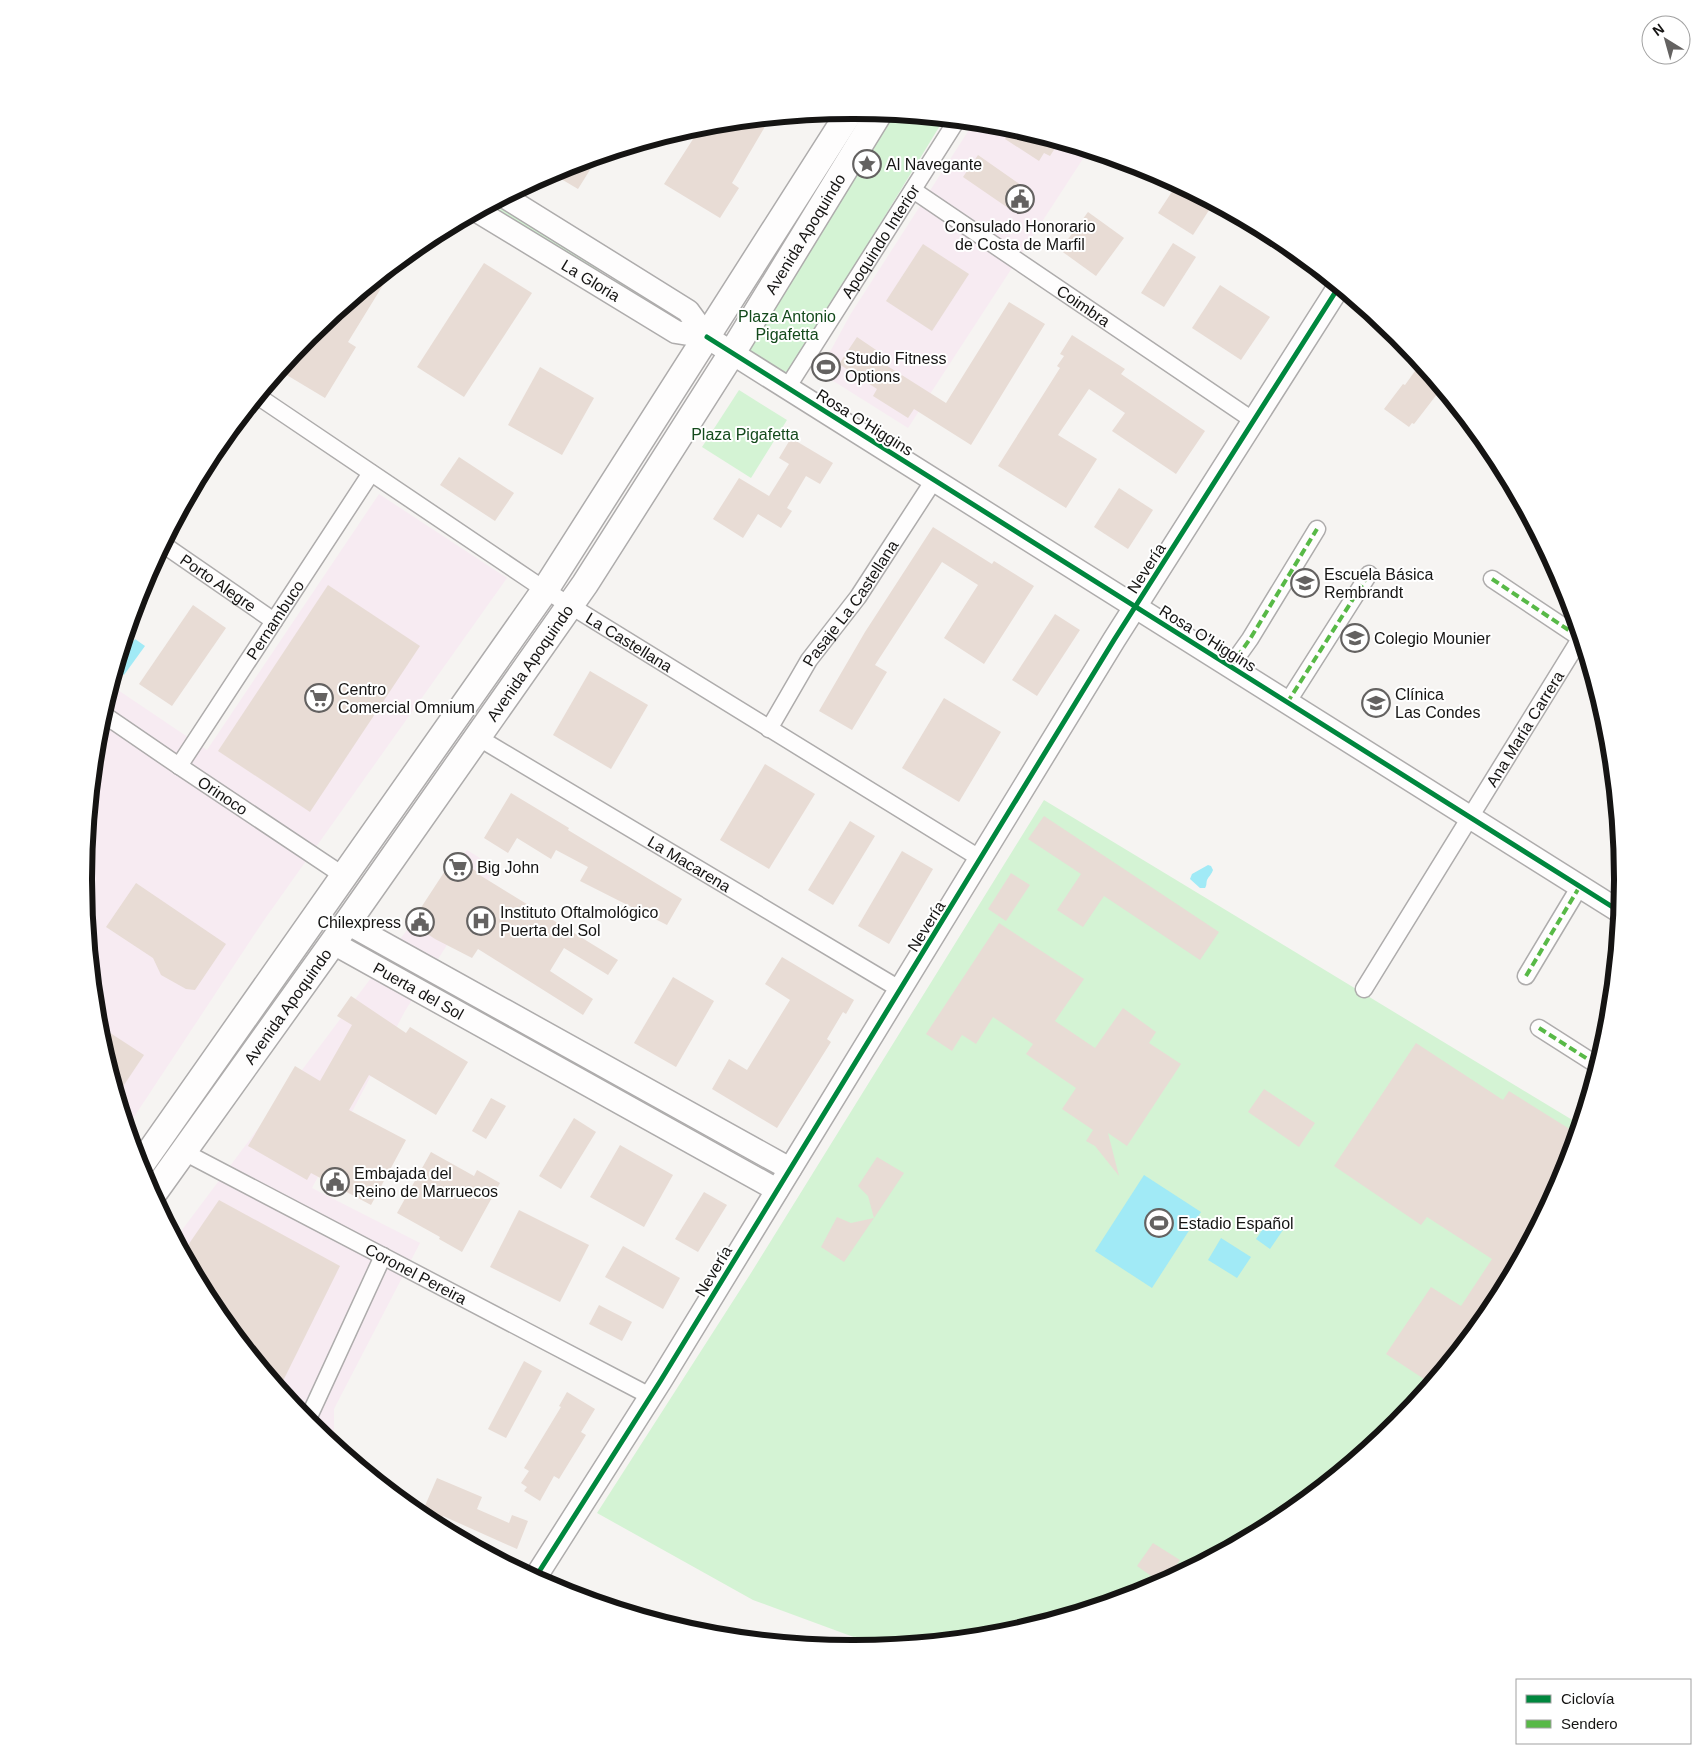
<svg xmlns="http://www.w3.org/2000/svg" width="1706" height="1759" font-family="Arial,sans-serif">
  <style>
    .commercial { fill: #f7ebf2 }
    .green { fill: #d4f3d4 }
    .water { fill: #a1eaf6 }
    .building { fill: #e8dcd5 }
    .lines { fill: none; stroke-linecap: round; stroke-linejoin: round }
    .street-casing { stroke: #aeacac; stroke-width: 19 }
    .secondary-casing { stroke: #aeacac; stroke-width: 25 }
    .primary-casing { stroke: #aeacac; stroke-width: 29 }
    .street { stroke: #fefdfd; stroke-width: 16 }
    .secondary { stroke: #fefdfd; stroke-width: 22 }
    .primary { stroke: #fefdfd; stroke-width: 26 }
    .quiet { stroke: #58b947; stroke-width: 4; stroke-dasharray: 8 4; stroke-linecap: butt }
    .cycleway-casing { stroke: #fff; stroke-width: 8 }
    .cycleway { stroke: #00873e; stroke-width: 5 }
    .labels { text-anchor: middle; stroke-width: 4; stroke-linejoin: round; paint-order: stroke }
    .poi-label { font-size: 16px; fill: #151413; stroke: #fff; text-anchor: start }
    .street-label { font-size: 16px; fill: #151413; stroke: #fff }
    .park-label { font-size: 16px; fill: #144a1c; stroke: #fff }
    .rim { fill: none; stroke: #151413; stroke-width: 6 }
  </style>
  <rect width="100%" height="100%" fill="#f6f4f2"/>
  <g class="commercial">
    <polygon points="974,122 1003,125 1088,151 908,428 819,372 850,315"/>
    <polygon points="379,494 507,578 262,923 128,1126 98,1029 84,879 99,729 112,686 207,750"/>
    <polygon points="467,850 496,868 405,1011 312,1188 420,1243 334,1409 334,1444 309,1423 213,1307 176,1238"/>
  </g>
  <g class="green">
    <polygon points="888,114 944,119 791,370 782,373 749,352 747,342"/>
    <polygon points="498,201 604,266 597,275 487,207"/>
    <polygon points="617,273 682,313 676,323 611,284"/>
    <polygon points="739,390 787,420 751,478 702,447"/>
    <polygon points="1044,800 1579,1124 1564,1174 1492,1307 1397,1424 1280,1519 1147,1590 1003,1634 878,1646 753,1600 597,1513 751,1273"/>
  </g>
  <g class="water">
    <polygon points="135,639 145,646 124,675 117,670 119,661"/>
    <path d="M1208,865L1211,866L1213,870C1212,874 1208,877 1207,880C1206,884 1207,885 1205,888H1200L1190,879L1192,874Z"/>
    <polygon points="1144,1175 1201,1212 1152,1288 1095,1251"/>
    <polygon points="1269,1220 1283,1230 1270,1249 1256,1239"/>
    <polygon points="1221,1238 1251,1257 1237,1278 1208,1260"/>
  </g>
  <g class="building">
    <polygon points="770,118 732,183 739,188 720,218 664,184 695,136 686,130 703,125"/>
    <polygon points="1012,128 1045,138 1059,142 1050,156 1044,153 1039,161 1005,139"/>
    <polygon points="978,155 1021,185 1020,187 1031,194 1019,212 1015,209 1014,212 963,177"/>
    <polygon points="598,157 578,189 551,173 559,169"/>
    <polygon points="1177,184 1213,204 1193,235 1158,213"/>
    <polygon points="1088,212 1124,238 1096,276 1060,250"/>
    <polygon points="1173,243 1196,257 1164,307 1141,293"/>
    <polygon points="923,244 969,274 932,331 886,301"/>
    <polygon points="484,263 532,293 464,397 417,367"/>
    <polygon points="389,270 391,272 348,342 356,347 325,398 280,371 309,335"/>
    <polygon points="1220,285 1270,317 1241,360 1192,328"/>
    <polygon points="1009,302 1045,324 971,445 914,409 908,418 873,396 877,389 839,364 857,337 882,354 878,360 946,403"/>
    <polygon points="1072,335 1125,369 1121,374 1205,431 1176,474 1112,431 1125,413 1089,389 1058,435 1097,459 1066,508 998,466 1060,368 1057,366 1064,356 1060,354"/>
    <polygon points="1420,364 1441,389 1414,424 1412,423 1409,427 1384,409 1403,384 1405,385"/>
    <polygon points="540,367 594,398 562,455 508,425"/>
    <polygon points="791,438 833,463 820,484 806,476 787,508 792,511 781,528 758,514 743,538 713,519 739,478 769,496 789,464 779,458"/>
    <polygon points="459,457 514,493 495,521 440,485"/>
    <polygon points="1119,488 1153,510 1128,549 1094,527"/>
    <polygon points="933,527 992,564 994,561 1034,586 984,664 944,638 978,585 942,562 875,665 887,672 852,730 819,711 865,632"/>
    <polygon points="328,585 420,646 310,812 218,751"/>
    <polygon points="193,605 226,628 172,706 139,684"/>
    <polygon points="1055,614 1080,630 1037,696 1012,680"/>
    <polygon points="590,671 648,705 611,769 553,735"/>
    <polygon points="944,698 1001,732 959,802 902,768"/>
    <polygon points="765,764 815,794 769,869 720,840"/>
    <polygon points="511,793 569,828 568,830 682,899 667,925 580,881 588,867 556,850 551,859 517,838 508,853 484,838"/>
    <polygon points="1044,816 1219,932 1200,960 1104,896 1083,927 1057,910 1081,874 1028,839"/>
    <polygon points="850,821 875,836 833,905 808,890"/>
    <polygon points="902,851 933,869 889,944 858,926"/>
    <polygon points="454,857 479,873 478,874 618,960 608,975 564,948 550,971 593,999 583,1015 478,949 472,958 435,939 411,923"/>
    <polygon points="1011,873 1030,885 1006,921 988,909"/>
    <polygon points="136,883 226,944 195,990 186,989 161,975 153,958 106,927"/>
    <polygon points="999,923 1084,979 1055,1021 1095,1048 1123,1008 1156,1032 1149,1043 1181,1064 1127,1146 1108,1133 1119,1176 1095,1146 1086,1141 1093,1130 1062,1109 1076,1088 1026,1054 1033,1044 993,1017 976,1044 962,1035 952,1051 926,1034"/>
    <polygon points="782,957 854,1000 846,1014 843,1012 827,1039 831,1042 777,1128 712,1089 729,1059 747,1070 790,1000 765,984"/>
    <polygon points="673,977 714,1001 676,1067 634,1043"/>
    <polygon points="351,996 406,1033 410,1027 468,1062 436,1115 369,1075 349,1110 406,1140 371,1205 311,1173 307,1180 248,1146 295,1066 320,1081 352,1025 337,1016"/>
    <polygon points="98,1025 144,1055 118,1094 98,1029"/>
    <polygon points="1416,1043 1503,1100 1509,1091 1576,1133 1564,1174 1492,1307 1430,1383 1386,1354 1431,1287 1461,1306 1492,1259 1427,1217 1421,1225 1334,1166"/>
    <polygon points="1264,1089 1315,1123 1299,1147 1248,1112"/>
    <polygon points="491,1098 506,1106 486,1139 472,1131"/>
    <polygon points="574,1118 596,1132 561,1189 539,1176"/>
    <polygon points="620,1145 673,1175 644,1227 590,1197"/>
    <polygon points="431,1152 474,1176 477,1170 500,1183 462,1252 439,1239 440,1237 397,1213"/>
    <polygon points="877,1157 904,1173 874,1218 868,1196 858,1186"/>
    <polygon points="704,1192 727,1205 698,1252 675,1239"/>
    <polygon points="219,1200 340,1266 280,1387 213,1307 184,1251"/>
    <polygon points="519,1210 589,1245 560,1302 490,1267"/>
    <polygon points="837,1217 851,1223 874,1218 844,1262 821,1247"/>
    <polygon points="623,1246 680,1278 663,1309 605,1277"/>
    <polygon points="599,1305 632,1322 622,1341 589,1324"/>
    <polygon points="524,1361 542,1371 506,1438 488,1429"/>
    <polygon points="567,1392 595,1409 581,1432 586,1435 559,1479 554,1476 540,1501 524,1491 527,1487 521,1483 529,1471 524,1468 561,1407 559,1406"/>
    <polygon points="437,1478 482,1497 477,1509 509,1523 512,1515 528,1521 517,1549 443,1516 439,1524 421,1515"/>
    <polygon points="1153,1543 1180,1560 1166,1580 1161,1583 1137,1566"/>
  </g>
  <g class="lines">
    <defs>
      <g id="street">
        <path id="s1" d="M913,190L1254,421"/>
        <path id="s2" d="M787,388L957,120"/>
        <path id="s3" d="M259,397L545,590L981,859"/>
        <path id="s4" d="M164,545L274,621"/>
        <polyline points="1492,579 1579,637"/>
        <polyline points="1230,667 1250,639 1317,529"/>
        <polyline points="1287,703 1369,574"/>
        <path id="s5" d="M103,714L179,766L344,876"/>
        <path id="s6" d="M769,729L809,660L858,597L934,480"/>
        <path id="s7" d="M479,738L901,990"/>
        <path id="s8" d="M179,766L371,473"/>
        <polyline points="1526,976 1580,886"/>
        <path id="s9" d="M1364,989L1580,639"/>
        <polyline points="1539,1028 1597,1065"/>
        <path id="s10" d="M184,1152L650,1396"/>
        <polyline points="307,1421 383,1256"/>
      </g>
      <g id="secondary">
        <polyline points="505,197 688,311 707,337 732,353 1619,911"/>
        <path id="s11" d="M479,212L676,332L707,337"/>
        <polyline points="347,923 790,1169"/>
        <path id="s12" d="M333,943L777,1190"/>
        <polyline points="535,1578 661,1380 1114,640 1338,288"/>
      </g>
      <g id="primary">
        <polyline points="140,1166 545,590 851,110"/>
        <path id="s13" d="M153,1194L347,923L585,584L732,353L879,113"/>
      </g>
    </defs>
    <use href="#street" class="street-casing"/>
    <use href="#secondary" class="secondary-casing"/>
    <use href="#primary" class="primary-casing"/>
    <use href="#street" class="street"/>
    <use href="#secondary" class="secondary"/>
    <use href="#primary" class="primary"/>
    <g class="quiet">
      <polyline points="1492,579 1579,637"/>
      <polyline points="1230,667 1250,639 1317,529"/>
      <polyline points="1287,703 1369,574"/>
      <polyline points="1526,976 1580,886"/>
      <polyline points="1539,1028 1597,1065"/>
    </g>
    <defs>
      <g id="cycleway">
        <polyline points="707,337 1619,911"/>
        <polyline points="535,1578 661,1380 1114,640 1338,288"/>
      </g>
    </defs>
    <use href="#cycleway" class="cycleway-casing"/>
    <use href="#cycleway" class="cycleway"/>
  </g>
  <defs>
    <symbol id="sight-ring" viewBox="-11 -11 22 22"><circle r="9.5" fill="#fff" stroke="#646261" stroke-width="1.5"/><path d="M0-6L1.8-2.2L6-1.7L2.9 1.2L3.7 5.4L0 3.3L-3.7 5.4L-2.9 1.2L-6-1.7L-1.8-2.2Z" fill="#646261"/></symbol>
    <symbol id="civic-ring" viewBox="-11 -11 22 22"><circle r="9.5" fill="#fff" stroke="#646261" stroke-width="1.5"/><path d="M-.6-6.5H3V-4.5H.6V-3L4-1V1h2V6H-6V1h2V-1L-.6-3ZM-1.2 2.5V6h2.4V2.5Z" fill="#646261"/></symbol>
    <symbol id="stadium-ring" viewBox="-11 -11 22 22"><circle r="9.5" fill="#fff" stroke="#646261" stroke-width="1.5"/><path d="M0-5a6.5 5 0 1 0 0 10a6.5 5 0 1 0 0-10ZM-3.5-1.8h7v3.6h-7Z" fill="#646261"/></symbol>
    <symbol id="school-ring" viewBox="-11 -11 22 22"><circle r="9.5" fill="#fff" stroke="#646261" stroke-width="1.5"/><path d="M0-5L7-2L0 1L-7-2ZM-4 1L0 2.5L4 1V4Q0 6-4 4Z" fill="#646261"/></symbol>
    <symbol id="supermarket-ring" viewBox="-11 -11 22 22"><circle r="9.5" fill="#fff" stroke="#646261" stroke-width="1.5"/><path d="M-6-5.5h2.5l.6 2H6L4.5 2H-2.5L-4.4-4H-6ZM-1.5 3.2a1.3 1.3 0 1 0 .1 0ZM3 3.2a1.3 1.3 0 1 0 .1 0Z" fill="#646261"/></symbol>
    <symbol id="hospital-ring" viewBox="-11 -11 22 22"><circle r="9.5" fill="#fff" stroke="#646261" stroke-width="1.5"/><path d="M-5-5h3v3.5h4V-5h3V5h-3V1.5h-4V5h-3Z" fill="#646261"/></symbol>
  </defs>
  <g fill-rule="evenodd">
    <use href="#sight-ring" x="851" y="148" width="32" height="32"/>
    <use href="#civic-ring" x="1004" y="183" width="32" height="32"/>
    <use href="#stadium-ring" x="810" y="351" width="32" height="32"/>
    <use href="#school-ring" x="1289" y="567" width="32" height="32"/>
    <use href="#school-ring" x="1339" y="622" width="32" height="32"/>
    <use href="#supermarket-ring" x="303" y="682" width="32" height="32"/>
    <use href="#school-ring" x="1360" y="687" width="32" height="32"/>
    <use href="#supermarket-ring" x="442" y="851" width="32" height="32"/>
    <use href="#hospital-ring" x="465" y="905" width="32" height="32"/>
    <use href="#civic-ring" x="404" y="906" width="32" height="32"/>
    <use href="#civic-ring" x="319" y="1166" width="32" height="32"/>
    <use href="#stadium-ring" x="1143" y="1207" width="32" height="32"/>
  </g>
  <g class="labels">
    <g class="poi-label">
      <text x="886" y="170">Al Navegante</text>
      <text x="1020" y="232" text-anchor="middle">Consulado Honorario<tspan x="1020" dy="18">de Costa de Marfil</tspan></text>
      <text x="845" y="364">Studio Fitness<tspan x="845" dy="18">Options</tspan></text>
      <text x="1324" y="580">Escuela Básica<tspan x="1324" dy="18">Rembrandt</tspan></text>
      <text x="1374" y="644">Colegio Mounier</text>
      <text x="338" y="695">Centro<tspan x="338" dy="18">Comercial Omnium</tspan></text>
      <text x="1395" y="700">Clínica<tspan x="1395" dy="18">Las Condes</tspan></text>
      <text x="477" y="873">Big John</text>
      <text x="500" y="918">Instituto Oftalmológico<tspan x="500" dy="18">Puerta del Sol</tspan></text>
      <text x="401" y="928" text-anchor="end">Chilexpress</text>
      <text x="354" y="1179">Embajada del<tspan x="354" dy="18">Reino de Marruecos</tspan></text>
      <text x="1178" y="1229">Estadio Español</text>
    </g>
    <g class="street-label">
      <text dy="6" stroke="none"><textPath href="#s13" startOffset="1161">Avenida Apoquindo</textPath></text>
      <text dy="6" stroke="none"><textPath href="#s2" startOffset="174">Apoquindo Interior</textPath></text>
      <text dy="6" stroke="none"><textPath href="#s11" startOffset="131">La Gloria</textPath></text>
      <text dy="6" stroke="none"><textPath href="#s1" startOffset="206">Coimbra</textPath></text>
      <text transform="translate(865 422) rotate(32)" y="6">Rosa O'Higgins</text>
      <text transform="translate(1146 568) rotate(-57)" y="6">Nevería</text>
      <text dy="6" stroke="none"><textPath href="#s4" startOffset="66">Porto Alegre</textPath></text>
      <text dy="6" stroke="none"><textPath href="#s6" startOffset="150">Pasaje La Castellana</textPath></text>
      <text dy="6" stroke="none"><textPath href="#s8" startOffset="175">Pernambuco</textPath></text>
      <text transform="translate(1208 638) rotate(32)" y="6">Rosa O'Higgins</text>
      <text dy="6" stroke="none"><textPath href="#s3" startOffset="444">La Castellana</textPath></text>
      <text dy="6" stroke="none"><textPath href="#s13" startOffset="651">Avenida Apoquindo</textPath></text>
      <text dy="6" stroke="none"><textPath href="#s9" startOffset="306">Ana María Carrera</textPath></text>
      <text dy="6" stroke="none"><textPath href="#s5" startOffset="145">Orinoco</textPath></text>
      <text dy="6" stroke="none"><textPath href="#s7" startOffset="245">La Macarena</textPath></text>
      <text transform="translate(926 926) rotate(-58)" y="6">Nevería</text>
      <text dy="6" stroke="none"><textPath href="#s12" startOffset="98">Puerta del Sol</textPath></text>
      <text dy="6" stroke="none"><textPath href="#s13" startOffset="231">Avenida Apoquindo</textPath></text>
      <text transform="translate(713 1271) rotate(-59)" y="6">Nevería</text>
      <text dy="6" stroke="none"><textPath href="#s10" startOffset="262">Coronel Pereira</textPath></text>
    </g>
    <g class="park-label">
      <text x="787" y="322">Plaza Antonio<tspan x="787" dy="18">Pigafetta</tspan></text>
      <text x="745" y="440">Plaza Pigafetta</text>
    </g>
  </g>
  <path d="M0 0H1706V1759H0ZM852 119H854A760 760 0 0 1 1614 879V880A760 760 0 0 1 854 1640H852A760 760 0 0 1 92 880V879A760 760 0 0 1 852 119Z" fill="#fff" fill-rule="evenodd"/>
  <path class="rim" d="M852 119H854A760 760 0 0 1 1614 879V880A760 760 0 0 1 854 1640H852A760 760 0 0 1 92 880V879A760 760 0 0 1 852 119Z"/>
  <rect x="1516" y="1679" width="175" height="65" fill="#ffffff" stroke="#a1a1a1"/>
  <rect x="1526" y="1695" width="25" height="8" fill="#00873e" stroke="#a1a1a1"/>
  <text x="1561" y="1704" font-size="15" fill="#151413">Ciclovía</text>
  <rect x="1526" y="1720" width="25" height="8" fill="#58b947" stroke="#a1a1a1"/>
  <text x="1561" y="1729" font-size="15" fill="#151413">Sendero</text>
  <g transform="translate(1666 40) rotate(323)"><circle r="24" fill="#ffffff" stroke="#a1a1a1"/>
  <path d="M0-4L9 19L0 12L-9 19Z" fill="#646261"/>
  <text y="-8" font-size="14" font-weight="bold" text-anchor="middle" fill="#151413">N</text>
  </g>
</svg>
